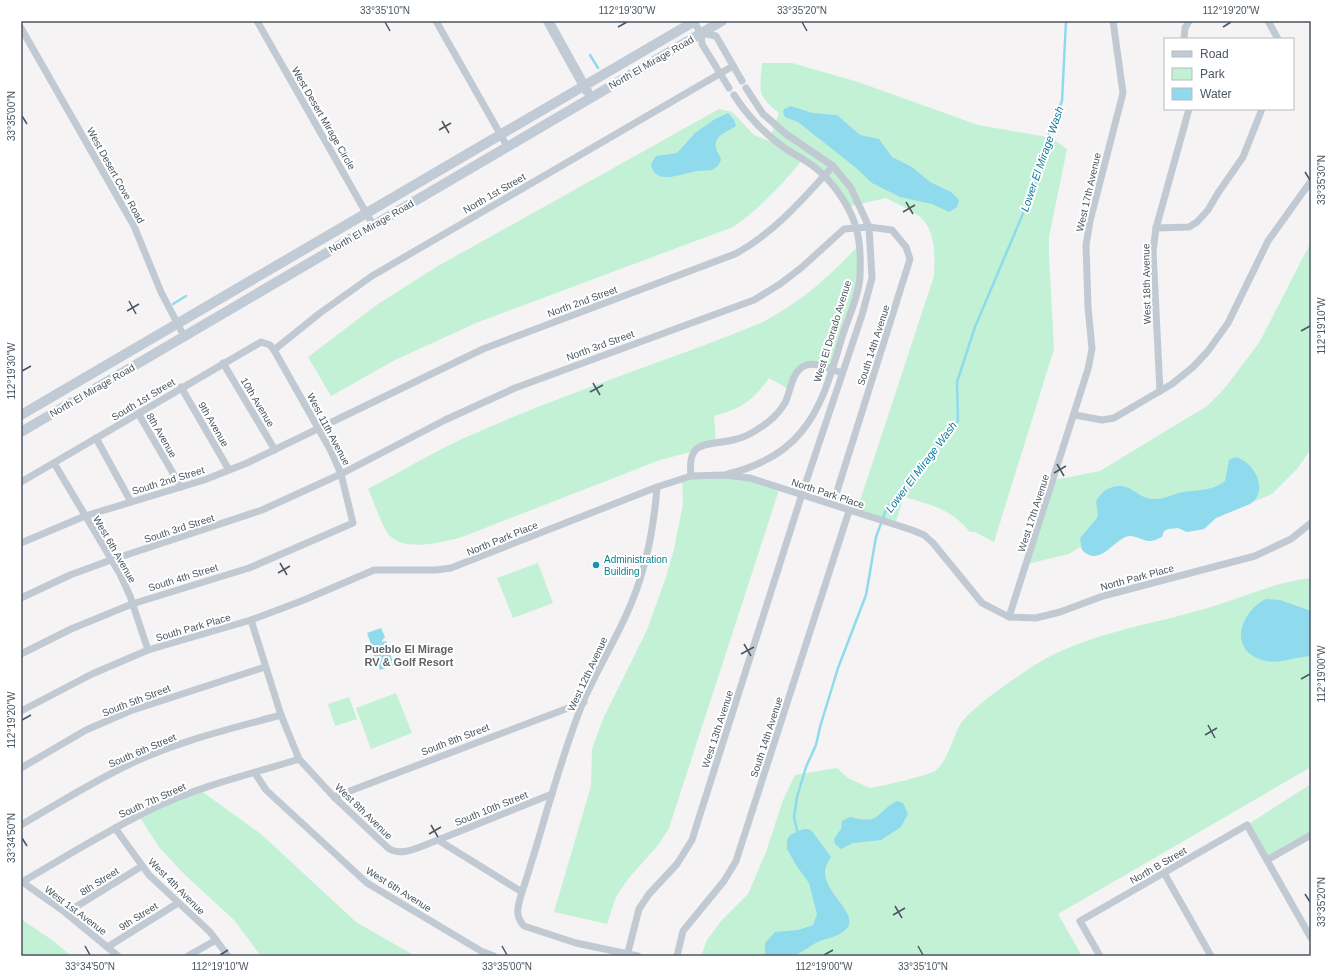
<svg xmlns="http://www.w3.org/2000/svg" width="1332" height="977" font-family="Helvetica,sans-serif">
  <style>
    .green { fill: #c3f1d5 }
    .water { fill: #90daee }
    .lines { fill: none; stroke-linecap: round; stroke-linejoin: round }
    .stream { stroke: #90daee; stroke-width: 2.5 }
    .street { stroke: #c1cad2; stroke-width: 7 }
    .secondary { stroke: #c1cbd6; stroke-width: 10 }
    .ticks { fill: none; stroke: #4a5661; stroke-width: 1.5 }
    .culture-dot { fill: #0f9aa8; stroke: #fff; stroke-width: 1.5 }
    .labels { text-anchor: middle; stroke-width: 4; stroke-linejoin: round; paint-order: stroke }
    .street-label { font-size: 10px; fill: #4a5661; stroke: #fff }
    .culture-label { font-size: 10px; fill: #0d838f; stroke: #fff; text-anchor: start }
    .water-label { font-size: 11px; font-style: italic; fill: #0c7c9b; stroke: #fff }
    .neighbourhood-label { font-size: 11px; font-weight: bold; fill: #5f6368; stroke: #fff }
    .neatline { fill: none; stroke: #4a5661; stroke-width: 1.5 }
    .ticks-label { font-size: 10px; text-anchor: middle; fill: #4a5661 }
  </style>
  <rect width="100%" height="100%" fill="#f5f3f3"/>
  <g class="green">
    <path d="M762,63H792L858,82L978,125L1042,136L1054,140L1067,149L1049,237V256L1054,349L994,542L975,532H970C951,509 932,505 904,497L895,524L856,513L934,276C935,257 936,230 920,217C910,209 897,204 886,198L847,207L840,194L803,159C782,185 760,208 733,227L476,323L395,360L331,396L308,357L378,304L438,266L719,109L732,112L754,135L769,141L779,113C756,95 760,91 762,63Z"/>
    <polygon points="1311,242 1311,449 1297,469 1272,494 1216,518 1204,529 1187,532 1178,528 1168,529 1164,531 1162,537 1152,541 1130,535 1125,537 1102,554 1088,554 1080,547 1069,554 1027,564 1054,480 1100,471 1207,406 1224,389 1259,343"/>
    <path d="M859,245L860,278L831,370L814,364L803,366L790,390L769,378C753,401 741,409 714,416L716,443L694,451L660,460L462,537C442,542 405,553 388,534C382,526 373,499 368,489C400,472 430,454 462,439C559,395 662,363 761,323C802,301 827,279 859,245Z"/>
    <polygon points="724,475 780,487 669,828 659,844 628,879 616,897 607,924 554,912 591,786 592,749 603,719 647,630 666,577 674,549 683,504 682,479"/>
    <polygon points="538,563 553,603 513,618 497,578"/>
    <path d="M1311,578V767L1058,914L1082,956H701L707,940L721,921L748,894L766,852L783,800L795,775L837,768L848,778L870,788C882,786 927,776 935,771C947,763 953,736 961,723C975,705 1015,678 1035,665C1086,633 1147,626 1204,609C1240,599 1274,582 1311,578Z"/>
    <polygon points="396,693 412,733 371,749 356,708"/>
    <polygon points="349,697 357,719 335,726 328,704"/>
    <polygon points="1311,784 1311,835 1267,860 1247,825"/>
    <polygon points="200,790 261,834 356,922 415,956 261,956 234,920 183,873 159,847 139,816"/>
    <polygon points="21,919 52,940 71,956 21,956"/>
  </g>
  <g class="water">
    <polygon points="791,106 812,113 837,115 860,135 879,139 892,157 912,167 930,182 951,192 959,200 957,207 949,212 932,204 900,197 872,183 855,167 798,122 785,117 783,112 784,109"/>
    <path d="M728,113L734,120L736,126C728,132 714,134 716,148C717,153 721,156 721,160L718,166L712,170C706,171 699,170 693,172C680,174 654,186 651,164L656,156L677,153L695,133L715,119Z"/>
    <path d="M1235,457C1254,461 1270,491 1250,504L1216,518L1204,529L1187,532L1178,528L1168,529L1164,531L1162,537C1159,538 1154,541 1150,541C1142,541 1133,533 1125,537C1111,543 1099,567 1082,550L1080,538L1097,518L1098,514L1096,502C1101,490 1115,482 1129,488C1138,493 1143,499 1154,499C1165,500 1173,493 1184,492C1198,490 1213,491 1225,481L1229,460Z"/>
    <path d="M1266,599L1280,600L1311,611V656C1294,657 1278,665 1262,660C1227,649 1241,611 1266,599Z"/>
    <polygon points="381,628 385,637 381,642 386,641 394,665 380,670 379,667 376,666 377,663 374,661 376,658 372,657 374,655 371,653 373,650 367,633"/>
    <path d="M897,801L903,803L908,814L901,827L881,840L853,843L841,849L835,844L834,839L841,829L842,821L850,817C882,825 874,813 897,801Z"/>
    <path d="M803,829H808L812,831L831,857C829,861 825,866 825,871C824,900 882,925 823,940C813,943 805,951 795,955C787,959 773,956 765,956V943L775,932L798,930L813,925L817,914L809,883L796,865L787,849V840L790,835Z"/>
  </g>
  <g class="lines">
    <g class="stream">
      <polyline points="590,55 598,68"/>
      <polyline points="173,304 186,296"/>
      <polyline points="798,834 794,817 797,797 806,767 816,745 820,727 838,668 866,595 876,537 887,507 958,421 957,382 975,327 1033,190 1046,142 1062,101 1066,21"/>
    </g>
    <g class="street">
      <polyline points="257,21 373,225"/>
      <polyline points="436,21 507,146"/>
      <polyline points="1268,21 1278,39"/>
      <polyline points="694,22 701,33 702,44 729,88"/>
      <polyline points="21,28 134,226 161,292 184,336"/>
      <polyline points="701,33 716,36 742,81"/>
      <polyline points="1184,39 1185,28 1189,21"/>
      <polyline points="1156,228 1189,227 1197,222 1208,210 1218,193 1243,157 1262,109"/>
      <polyline points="274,350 320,313 372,276 733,66"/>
      <polyline points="223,363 275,450"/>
      <polyline points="181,387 229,470"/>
      <polyline points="1160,391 1153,251 1156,228 1189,109"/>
      <polyline points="138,413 181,487"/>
      <polyline points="1075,415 1102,420 1114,418 1172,384 1193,367 1208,351 1228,323 1268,241 1311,181"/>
      <polyline points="96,438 131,502"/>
      <polyline points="54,463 120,574 130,596 148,650"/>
      <path d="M728,474C756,467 783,455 802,431C825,403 833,365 844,331C850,314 859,294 860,276C861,250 860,229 847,206C836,187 823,171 804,160C798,156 792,153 786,149C765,134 748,117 734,95"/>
      <path d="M691,476C687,439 706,446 733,440C742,438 751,434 758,429C768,423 779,413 785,403C791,391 791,373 804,366C815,360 831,370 842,373"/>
      <polyline points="21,482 261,342 270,345 274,350 331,451 341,474 353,523 249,568 132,604 71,629 21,654"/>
      <path d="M21,543L85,516L204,480L247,463L483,349L735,254C773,234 804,198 833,166"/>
      <polyline points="21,598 70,575 111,560 262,510 341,474 445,420 515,388 754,300 780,284 801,268 844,229 869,227 892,230 906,247 910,259 833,504"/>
      <polyline points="1009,617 1088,369 1092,349 1088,307 1086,245 1090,221 1123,93 1113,21"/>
      <path d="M251,620L281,715L299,759L334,797L387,847C400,859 423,845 438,840L522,892C518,906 514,915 524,926L576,943L638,956"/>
      <polyline points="21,711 92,674 148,650 251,620 304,600 374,570 436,570 451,568 657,487 691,476 724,475 750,478 912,530 924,535 933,543 982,603 1009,617 1036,618 1060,612 1103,596 1255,556 1291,539 1311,523"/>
      <polyline points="21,768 86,730 130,711 265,667"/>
      <polyline points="255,773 266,790 367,883 481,951 494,956"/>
      <polyline points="334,797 584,702"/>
      <path d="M21,825C57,804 92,782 130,764C178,741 230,729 281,715"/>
      <polyline points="115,828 149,875 210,932 228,956"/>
      <polyline points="438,840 552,794"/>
      <polyline points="1267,860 1311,835"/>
      <polyline points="1164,873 1211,956"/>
      <polyline points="21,881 66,913 118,956"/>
      <path d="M22,882C67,856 111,828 158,806C203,785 252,774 299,759"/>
      <path d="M522,892C543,829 558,764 583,702C597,669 617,638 631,604C646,568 654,526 657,487"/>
      <polyline points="66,913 142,866"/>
      <polyline points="109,946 178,903"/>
      <polyline points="188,956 216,940"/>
      <polyline points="627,956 639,909 649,894 677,864 692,840 697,824 802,494 862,315 872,278 869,227 851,188 833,166 786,134 763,114 746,88"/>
      <polyline points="677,956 683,931 724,881 736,861 849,511"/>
      <polyline points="1100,956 1080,921 1247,825 1311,938"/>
    </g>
    <g class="secondary">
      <polyline points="548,21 587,91"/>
      <polyline points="21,415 695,21"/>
      <polyline points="21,432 722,21"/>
    </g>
  </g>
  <path class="ticks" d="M385,22L390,31M802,22L807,31M618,27L627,22M1223,27L1231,22M22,116L27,124M442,121L449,133M439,130L451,123M1305,172L1310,180M906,202L913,214M903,212L915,205M129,301L136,314M127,311L139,304M1301,331L1310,326M22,371L31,366M593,383L600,395M590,392L603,385M1057,464L1064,476M1054,473L1066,466M280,563L287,575M278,573L290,566M744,644L751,656M741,654L754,647M1301,679L1310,674M22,720L31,715M1208,725L1215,738M1205,735L1217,728M431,825L438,837M429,834L441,827M22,838L27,846M1305,894L1310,902M895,906L902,918M893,915L905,908M85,946L90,955M502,946L507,955M918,946L923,955M220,955L228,950M824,955L833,950"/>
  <circle class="culture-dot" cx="596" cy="565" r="4"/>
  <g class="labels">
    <g class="street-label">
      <text transform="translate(651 62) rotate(-30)" y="4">North El Mirage Road</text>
      <text transform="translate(324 118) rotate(60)" y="4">West Desert Mirage Circle</text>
      <text transform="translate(116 175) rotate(61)" y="4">West Desert Cove Road</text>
      <text transform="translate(1088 192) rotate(-77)" y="4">West 17th Avenue</text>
      <text transform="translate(494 193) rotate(-30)" y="4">North 1st Street</text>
      <text transform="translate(371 226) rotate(-30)" y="4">North El Mirage Road</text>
      <text transform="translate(1146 284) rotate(-91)" y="4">West 18th Avenue</text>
      <text transform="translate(582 301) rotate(-20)" y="4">North 2nd Street</text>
      <text transform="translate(832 331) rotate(-73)" y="4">West El Dorado Avenue</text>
      <text transform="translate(600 345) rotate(-20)" y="4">North 3rd Street</text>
      <text transform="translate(873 345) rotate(-72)" y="4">South 14th Avenue</text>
      <text transform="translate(92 390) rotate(-30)" y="4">North El Mirage Road</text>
      <text transform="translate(143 399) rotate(-31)" y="4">South 1st Street</text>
      <text transform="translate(258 402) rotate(59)" y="4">10th Avenue</text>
      <text transform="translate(214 424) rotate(60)" y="4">9th Avenue</text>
      <text transform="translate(329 429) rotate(62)" y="4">West 11th Avenue</text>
      <text transform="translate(162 435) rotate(60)" y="4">8th Avenue</text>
      <text transform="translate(168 480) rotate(-17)" y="4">South 2nd Street</text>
      <text transform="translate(828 493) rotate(18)" y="4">North Park Place</text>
      <text transform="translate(1033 513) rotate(-72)" y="4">West 17th Avenue</text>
      <text transform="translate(179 528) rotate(-18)" y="4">South 3rd Street</text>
      <text transform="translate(502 538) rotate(-22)" y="4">North Park Place</text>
      <text transform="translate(115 549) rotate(60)" y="4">West 6th Avenue</text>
      <text transform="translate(183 577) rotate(-17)" y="4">South 4th Street</text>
      <text transform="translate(1137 577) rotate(-15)" y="4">North Park Place</text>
      <text transform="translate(193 627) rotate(-16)" y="4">South Park Place</text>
      <text transform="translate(587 674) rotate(-65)" y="4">West 12th Avenue</text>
      <text transform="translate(136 700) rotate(-21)" y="4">South 5th Street</text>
      <text transform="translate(717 729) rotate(-72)" y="4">West 13th Avenue</text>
      <text transform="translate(766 737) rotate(-72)" y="4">South 14th Avenue</text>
      <text transform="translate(455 739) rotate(-21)" y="4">South 8th Street</text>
      <text transform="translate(142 750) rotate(-23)" y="4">South 6th Street</text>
      <text transform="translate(152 800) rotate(-24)" y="4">South 7th Street</text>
      <text transform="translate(491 808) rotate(-22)" y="4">South 10th Street</text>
      <text transform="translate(364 811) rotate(44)" y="4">West 8th Avenue</text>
      <text transform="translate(1158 865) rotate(-30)" y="4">North B Street</text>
      <text transform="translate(99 881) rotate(-32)" y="4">8th Street</text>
      <text transform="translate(177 886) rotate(45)" y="4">West 4th Avenue</text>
      <text transform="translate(399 889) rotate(32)" y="4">West 6th Avenue</text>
      <text transform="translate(76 910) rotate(37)" y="4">West 1st Avenue</text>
      <text transform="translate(138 916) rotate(-32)" y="4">9th Street</text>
    </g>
    <g class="culture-label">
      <text x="604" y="563">Administration<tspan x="604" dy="12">Building</tspan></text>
    </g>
    <g class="water-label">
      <text transform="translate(1042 159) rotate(-71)" y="4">Lower El Mirage Wash</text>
      <text transform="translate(921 467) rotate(-53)" y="4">Lower El Mirage Wash</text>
    </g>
    <g class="neighbourhood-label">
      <text x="409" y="653">Pueblo El Mirage<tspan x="409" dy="13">RV &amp; Golf Resort</tspan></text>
    </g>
  </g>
  <rect width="1332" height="977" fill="none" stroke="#ffffff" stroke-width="44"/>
  <rect x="1164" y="38" width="130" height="72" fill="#ffffff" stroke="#b7bbc0"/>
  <rect x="1172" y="51" width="20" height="6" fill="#c1cbd6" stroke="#b7bbc0"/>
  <text x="1200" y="58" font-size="12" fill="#4a5661">Road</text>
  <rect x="1172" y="68" width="20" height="12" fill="#c3f1d5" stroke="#b7bbc0"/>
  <text x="1200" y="78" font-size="12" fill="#4a5661">Park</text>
  <rect x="1172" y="88" width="20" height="12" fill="#90daee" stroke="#b7bbc0"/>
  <text x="1200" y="98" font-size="12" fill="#4a5661">Water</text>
  <rect x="22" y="22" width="1288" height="933" class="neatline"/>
  <g class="ticks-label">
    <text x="385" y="14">33°35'10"N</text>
    <text x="627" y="14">112°19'30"W</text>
    <text x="802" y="14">33°35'20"N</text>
    <text x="1231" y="14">112°19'20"W</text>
    <text transform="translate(11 116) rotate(-90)" y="4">33°35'00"N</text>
    <text transform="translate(1321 180) rotate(-90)" y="4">33°35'30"N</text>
    <text transform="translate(1321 326) rotate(-90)" y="4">112°19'10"W</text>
    <text transform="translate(11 371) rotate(-90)" y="4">112°19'30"W</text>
    <text transform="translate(1321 674) rotate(-90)" y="4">112°19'00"W</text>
    <text transform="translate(11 720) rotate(-90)" y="4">112°19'20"W</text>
    <text transform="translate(11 838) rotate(-90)" y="4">33°34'50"N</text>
    <text transform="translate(1321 902) rotate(-90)" y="4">33°35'20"N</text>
    <text x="90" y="970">33°34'50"N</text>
    <text x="220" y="970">112°19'10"W</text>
    <text x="507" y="970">33°35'00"N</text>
    <text x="824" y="970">112°19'00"W</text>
    <text x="923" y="970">33°35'10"N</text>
  </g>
</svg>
